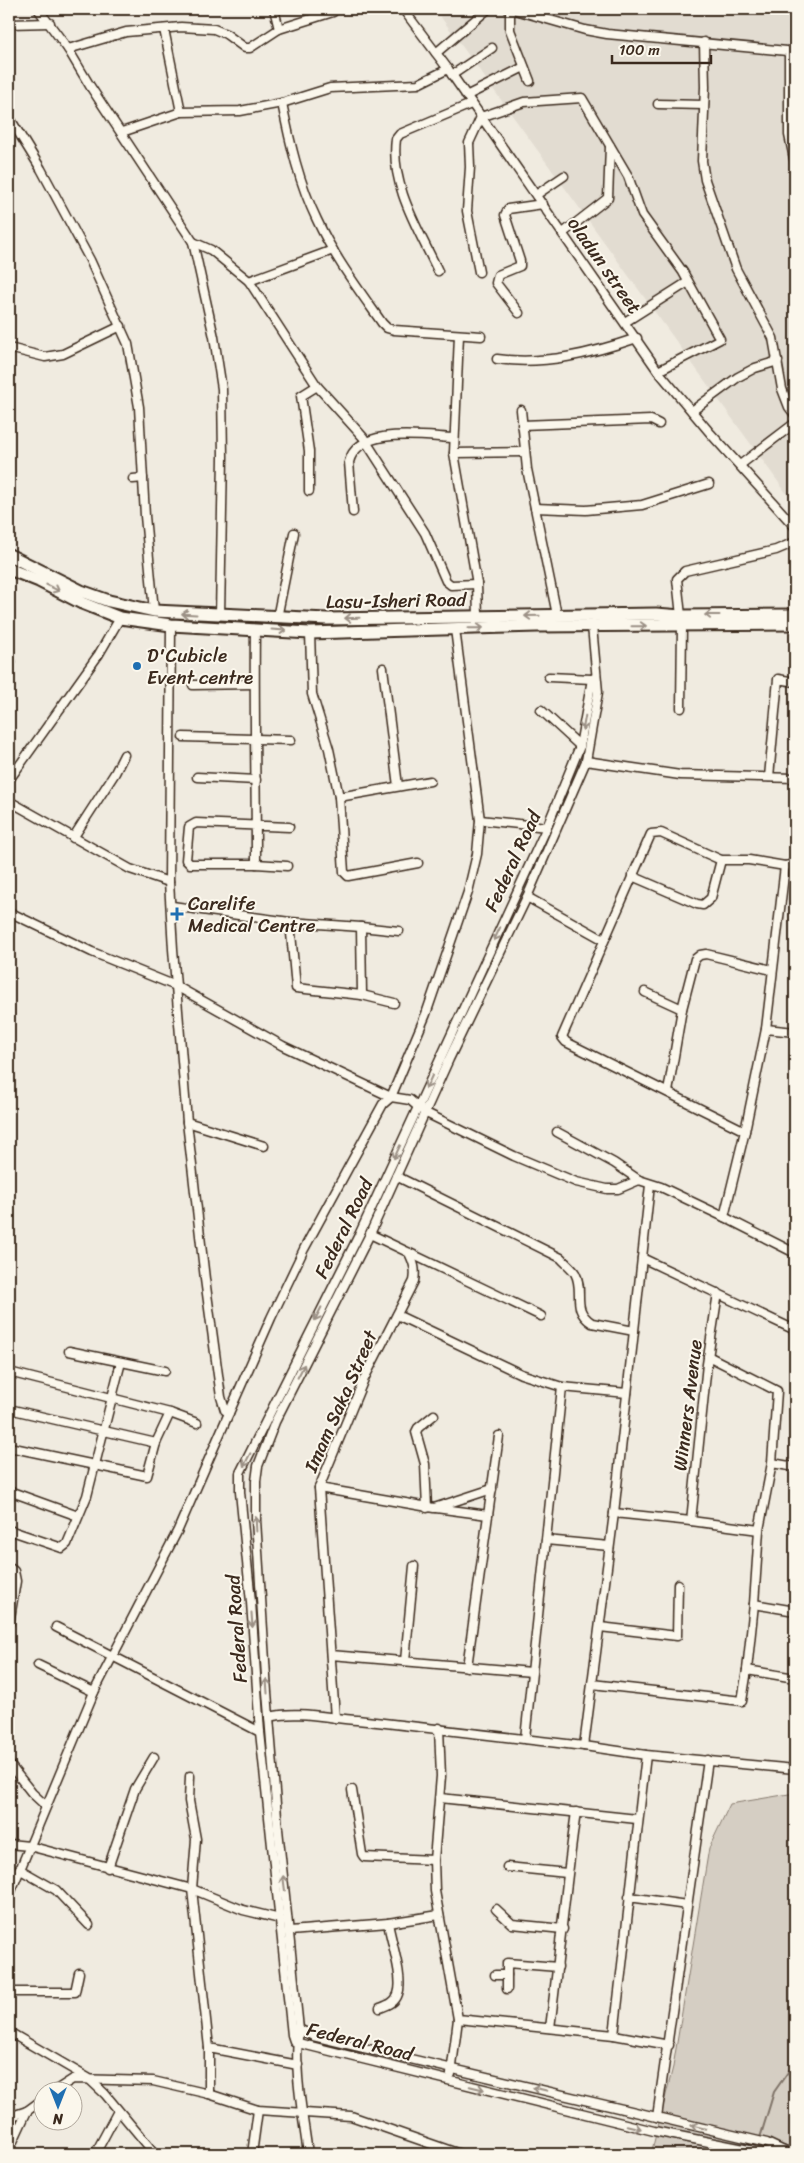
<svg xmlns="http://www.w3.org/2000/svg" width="804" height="2163" font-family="Sriracha,sans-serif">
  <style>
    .built { fill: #e2dcd1 }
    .green { fill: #d5cec3; stroke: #887c70 }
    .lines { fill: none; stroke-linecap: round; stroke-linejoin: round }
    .stream { stroke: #7f7367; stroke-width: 2 }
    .street-casing { stroke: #3b2a1e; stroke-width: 11 }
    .primary-casing { stroke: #3b2a1e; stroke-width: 15 }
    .street { stroke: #fbf7ec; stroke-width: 8 }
    .primary { stroke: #fbf7ec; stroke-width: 11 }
    .oneway { stroke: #9b9085 }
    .poi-dot { fill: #1f6fb2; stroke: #fbf7ec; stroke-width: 2 }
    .labels { text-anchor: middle; stroke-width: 4; stroke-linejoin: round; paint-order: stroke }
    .street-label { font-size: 19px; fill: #3b2a1e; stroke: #fbf7ec }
    .poi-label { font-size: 19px; fill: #3b2a1e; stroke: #fbf7ec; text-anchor: start }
  </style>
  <rect width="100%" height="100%" fill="#f0ebe0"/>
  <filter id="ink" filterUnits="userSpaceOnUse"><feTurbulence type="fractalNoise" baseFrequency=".02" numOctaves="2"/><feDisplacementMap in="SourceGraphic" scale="10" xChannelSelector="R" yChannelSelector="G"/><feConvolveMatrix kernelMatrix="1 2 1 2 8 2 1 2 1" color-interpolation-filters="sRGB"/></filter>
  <g filter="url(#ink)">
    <polygon class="built" points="435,9 795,9 795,505"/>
    <polygon class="green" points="795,1793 795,2154 651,2154 673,2067 709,1848 730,1804"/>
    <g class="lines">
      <polyline class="stream" points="760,2138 774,2092 795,2062"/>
      <defs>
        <g id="street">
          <polyline points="38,9 68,49 90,86 193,242 214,337 222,389 223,457 220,615"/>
          <polyline points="403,9 448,69 658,371 711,434 795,527"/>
          <polyline points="510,9 510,30 530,81"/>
          <polyline points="512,9 585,30 607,34 787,51 789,55 789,135 795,163"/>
          <polyline points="9,24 50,23"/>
          <polyline points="164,29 181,112"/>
          <polyline points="279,29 333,12"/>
          <polyline points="704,42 705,87 702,161 705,180 736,269 773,338 782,389 789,407 795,415"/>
          <polyline points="68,49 126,32 181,27 214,29 226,34 245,48 250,48 279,29 274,9"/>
          <polyline points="436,53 488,9"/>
          <polyline points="452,75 492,48"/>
          <polyline points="466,96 524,67"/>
          <path d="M282,103C290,143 299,183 317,220C334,257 359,290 382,323L387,328L394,330L481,336"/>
          <polyline points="658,104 704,105"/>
          <polyline points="9,117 41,169 90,260 128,344 139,407 145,516 154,611"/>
          <polyline points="122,132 181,112 240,111 282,103 330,88 418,84 448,69"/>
          <polyline points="536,195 564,176"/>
          <polyline points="563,233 608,198 610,146"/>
          <polyline points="193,242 211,250 249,281"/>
          <polyline points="333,250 249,281 317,386 363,437 425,533 446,581 451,585 477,584"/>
          <path d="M438,271C419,230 390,186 396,139L400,134L471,104"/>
          <polyline points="479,272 467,211 470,167 469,143 481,117 524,102 582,98 628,176 642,215 683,272 720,339 658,371"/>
          <polyline points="519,313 496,283 498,275 520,266 520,261 505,215 508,209 543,204"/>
          <polyline points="625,322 688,282"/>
          <polyline points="459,335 454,453 477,584 478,616"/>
          <polyline points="9,348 45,357 63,354 121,326"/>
          <path d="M497,359C546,365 590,354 637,338"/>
          <polyline points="521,410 527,469 557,615"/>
          <polyline points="692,411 738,377 755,368 778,361"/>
          <polyline points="522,425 651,420 659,424"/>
          <polyline points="454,453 525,452"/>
          <polyline points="740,465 795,423"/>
          <polyline points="133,479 143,478"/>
          <polyline points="309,491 309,451 301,396 317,386"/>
          <polyline points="535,508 586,510 642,505 709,484"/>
          <path d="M353,512L349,462C358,425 426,437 454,438"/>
          <polyline points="681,616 677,579 685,571 776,550 795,542"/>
          <polyline points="277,618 294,533"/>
          <polyline points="171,625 169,882 173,949 187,1122 205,1279 221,1397 225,1410 229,1413 271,1318 304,1249 383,1104 391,1097 426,1014 468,892 477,854 480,820 455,629"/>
          <path d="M255,629C254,707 256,786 256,864H190L186,860L189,827L196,823L289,827"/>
          <polyline points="310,633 312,694 329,749 339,797 344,872 348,876 418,863"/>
          <polyline points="9,662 11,662"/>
          <polyline points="383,668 398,786"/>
          <polyline points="549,677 592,679"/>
          <polyline points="193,685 254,684"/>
          <polyline points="681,708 682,625"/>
          <polyline points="541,710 580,746"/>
          <polyline points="183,737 291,740"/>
          <polyline points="586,761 680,775 795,778"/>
          <polyline points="197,777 256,780"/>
          <polyline points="769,777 778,679 795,682"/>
          <polyline points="9,780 99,654 120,618"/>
          <polyline points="339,797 430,781"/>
          <polyline points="9,801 130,869 169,882"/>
          <polyline points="480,820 547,827"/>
          <polyline points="73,838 115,773 124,755"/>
          <polyline points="256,864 287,866"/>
          <polyline points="795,864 785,866 766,1029 745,1131 724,1217 795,1253"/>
          <polyline points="632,876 697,904 703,905 711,898 721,860"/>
          <polyline points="527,897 604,940"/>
          <polyline points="172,906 290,922 361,927 362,995"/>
          <polyline points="9,912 92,952 176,986 283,1046 391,1097 410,1100 424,1112 514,1156 576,1182 607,1189 618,1189 639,1180 661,1187 724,1217"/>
          <polyline points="290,922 296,988 362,995 394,1003"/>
          <polyline points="361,927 399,931"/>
          <polyline points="645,992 682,1009"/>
          <polyline points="766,1029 795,1032"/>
          <polyline points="668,1092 682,1009 695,959 700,955 706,954 772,970"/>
          <polyline points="187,1122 264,1146"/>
          <polyline points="745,1131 566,1042 562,1037 651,834 661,833 721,860 749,860 785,866"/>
          <polyline points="557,1132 614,1163 639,1180"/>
          <path d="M396,1176L561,1258C565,1263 571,1267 575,1273C585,1291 570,1309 592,1323L634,1331"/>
          <polyline points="370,1234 541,1316"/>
          <polyline points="642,1258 795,1330"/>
          <polyline points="397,1315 521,1374 562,1387 525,1739"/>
          <polyline points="69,1351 165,1371"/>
          <polyline points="9,1372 170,1413 156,1443 147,1476 9,1447"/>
          <polyline points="562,1387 627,1393"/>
          <polyline points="9,1409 156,1443"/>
          <polyline points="170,1413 197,1423"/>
          <polyline points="772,1463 795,1467"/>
          <polyline points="319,1488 434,1508 492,1489"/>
          <polyline points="9,1491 78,1516"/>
          <polyline points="427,1508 425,1464 416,1432 418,1428 434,1415"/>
          <polyline points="436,1508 488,1515"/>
          <polyline points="614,1513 691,1521 759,1530"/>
          <polyline points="691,1521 707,1364 718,1293"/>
          <polyline points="9,1530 62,1548 67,1544 87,1496 121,1362"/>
          <polyline points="546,1540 609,1546"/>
          <polyline points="9,1567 14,1571 16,1581 9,1624"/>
          <polyline points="754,1604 795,1611"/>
          <polyline points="56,1627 260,1732"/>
          <polyline points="600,1627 677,1636 678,1584"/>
          <polyline points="331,1655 532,1672"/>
          <polyline points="405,1661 414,1566"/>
          <polyline points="38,1665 94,1692"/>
          <polyline points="467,1667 499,1436"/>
          <polyline points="747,1670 795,1678"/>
          <polyline points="592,1684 742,1701 747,1670 754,1604 759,1530 772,1463 777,1391 708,1356"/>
          <path d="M269,1717C296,1710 329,1718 357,1720C433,1728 509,1737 584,1746L614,1513L650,1185"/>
          <path d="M335,1718L319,1488L364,1379L414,1281C416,1270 414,1263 409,1253"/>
          <polyline points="439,1728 441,1776 434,1860 435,1891 458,2019 614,2035 669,2045"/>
          <polyline points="584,1746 646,1755 795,1769"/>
          <polyline points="9,1764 32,1793 46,1806"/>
          <polyline points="190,1776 189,1801 196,1839 192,1889 209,2048 209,2094"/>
          <polyline points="352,1790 362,1854 364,1857 434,1860"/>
          <polyline points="440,1798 637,1819"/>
          <polyline points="9,1844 29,1846 192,1889 243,1910 280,1919"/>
          <polyline points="507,1867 567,1873"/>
          <polyline points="108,1868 135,1789 154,1757"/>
          <polyline points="19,1869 56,1890 89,1925"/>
          <polyline points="9,1896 94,1692 178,1530 229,1413"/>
          <polyline points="629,1897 687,1905"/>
          <polyline points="496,1909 512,1924 563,1929"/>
          <polyline points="290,1931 388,1923 439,1915"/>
          <polyline points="495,1975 507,1975"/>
          <polyline points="507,1989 507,1963 558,1967"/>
          <polyline points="9,1992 75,1992 79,1973"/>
          <path d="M380,2008C388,2005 395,2003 398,1994C404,1979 391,1941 388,1923"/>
          <path d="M550,2028C559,1956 566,1884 576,1812"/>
          <polyline points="299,2029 313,2036 767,2143 784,2151 764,2153 654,2131 302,2044 294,2041 292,2035 260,1732 251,1602 240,1492 240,1473 360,1233 547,827 580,746 592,679 596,677"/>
          <polyline points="9,2032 88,2078 105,2094 155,2154"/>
          <polyline points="614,2035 646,1755"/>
          <polyline points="209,2048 298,2065"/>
          <polyline points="451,2074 458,2019"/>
          <polyline points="56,2090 73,2079 153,2081 209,2094 258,2110 351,2116 460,2154"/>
          <polyline points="9,2117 27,2111 42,2100"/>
          <polyline points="657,2117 708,1760"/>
          <polyline points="9,2150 27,2111"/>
          <polyline points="784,2151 794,2154"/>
          <polyline points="95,2154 118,2111"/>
          <polyline points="252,2154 258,2110"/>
          <path d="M308,2154C303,2115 293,2068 299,2029L278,1829L267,1692L256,1520V1481L258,1466L275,1422L370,1234L449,1059L527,897L586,761L598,692L592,626"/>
        </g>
        <g id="primary">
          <polyline points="9,555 81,591 109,601 154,611 327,619 656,614 681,616 795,615"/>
          <polyline points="9,569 39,581 82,603 120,618 171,625 310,633 537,626 795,624"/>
        </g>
      </defs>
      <use href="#street" class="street-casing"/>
      <use href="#primary" class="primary-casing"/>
      <use href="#street" class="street"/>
      <use href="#primary" class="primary"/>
    </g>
    <defs><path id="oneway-shaft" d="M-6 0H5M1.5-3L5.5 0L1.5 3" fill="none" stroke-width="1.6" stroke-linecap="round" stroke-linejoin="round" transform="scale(1.25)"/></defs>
    <g class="oneway">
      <use href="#oneway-shaft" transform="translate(53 588) rotate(27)"/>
      <use href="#oneway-shaft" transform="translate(189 614) rotate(-177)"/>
      <use href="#oneway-shaft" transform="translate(712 615) rotate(180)"/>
      <use href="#oneway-shaft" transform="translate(532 616) rotate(179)"/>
      <use href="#oneway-shaft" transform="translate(352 618) rotate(178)"/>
      <use href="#oneway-shaft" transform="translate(639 626) rotate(-1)"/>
      <use href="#oneway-shaft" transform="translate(476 628) rotate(-1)"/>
      <use href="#oneway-shaft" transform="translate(279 630) rotate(4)"/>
      <use href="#oneway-shaft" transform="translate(584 723) rotate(100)"/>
      <use href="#oneway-shaft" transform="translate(497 934) rotate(115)"/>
      <use href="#oneway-shaft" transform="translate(429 1082) rotate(115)"/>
      <use href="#oneway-shaft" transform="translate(397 1152) rotate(115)"/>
      <use href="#oneway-shaft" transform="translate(318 1314) rotate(117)"/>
      <use href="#oneway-shaft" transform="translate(301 1371) rotate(-63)"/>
      <use href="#oneway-shaft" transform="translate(247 1460) rotate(117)"/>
      <use href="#oneway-shaft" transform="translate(256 1524) rotate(-93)"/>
      <use href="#oneway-shaft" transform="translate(252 1620) rotate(86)"/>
      <use href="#oneway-shaft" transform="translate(267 1686) rotate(-94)"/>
      <use href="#oneway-shaft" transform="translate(284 1883) rotate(-97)"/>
      <use href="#oneway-shaft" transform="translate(477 2088) rotate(14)"/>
      <use href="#oneway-shaft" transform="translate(540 2089) rotate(-167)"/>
      <use href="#oneway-shaft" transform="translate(634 2127) rotate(14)"/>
      <use href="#oneway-shaft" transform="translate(698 2127) rotate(-166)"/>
    </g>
  </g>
  <g class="poi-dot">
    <circle cx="137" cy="666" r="5"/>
    <path d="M174.5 906.5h5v5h5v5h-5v5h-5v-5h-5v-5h5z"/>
  </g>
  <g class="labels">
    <g class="street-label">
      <text transform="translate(605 265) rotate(55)" y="7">oladun street</text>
      <text transform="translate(396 600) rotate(-1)" y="7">Lasu-Isheri Road</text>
      <text transform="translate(512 861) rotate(-65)" y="7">Federal Road</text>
      <text transform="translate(343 1228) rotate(-64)" y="7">Federal Road</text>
      <text transform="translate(340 1401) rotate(-66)" y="7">Imam Saka Street</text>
      <text transform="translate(687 1405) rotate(-83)" y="7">Winners Avenue</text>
      <text transform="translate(236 1629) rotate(-94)" y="7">Federal Road</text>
      <text transform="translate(360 2041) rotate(14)" y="7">Federal Road</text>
    </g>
    <g class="poi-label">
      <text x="147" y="662">D'Cubicle<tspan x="147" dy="22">Event centre</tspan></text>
      <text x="188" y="910">Carelife<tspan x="188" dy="22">Medical Centre</tspan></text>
    </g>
  </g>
  <rect width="804" height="2163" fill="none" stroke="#fbf7ec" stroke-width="30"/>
  <rect x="15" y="15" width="774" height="2133" fill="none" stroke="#3b2a1e" stroke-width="2" filter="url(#ink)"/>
  <g transform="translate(58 2106) rotate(180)"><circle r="24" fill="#fbf7ec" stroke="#aea59a"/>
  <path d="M0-4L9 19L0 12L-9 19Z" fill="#1f6fb2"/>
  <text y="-8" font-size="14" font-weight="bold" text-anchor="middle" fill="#3b2a1e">N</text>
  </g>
  <path d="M612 55v8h99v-8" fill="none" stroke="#3b2a1e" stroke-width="2.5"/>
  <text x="619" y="55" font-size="15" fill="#3b2a1e" stroke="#fbf7ec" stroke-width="4" paint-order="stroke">100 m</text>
</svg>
